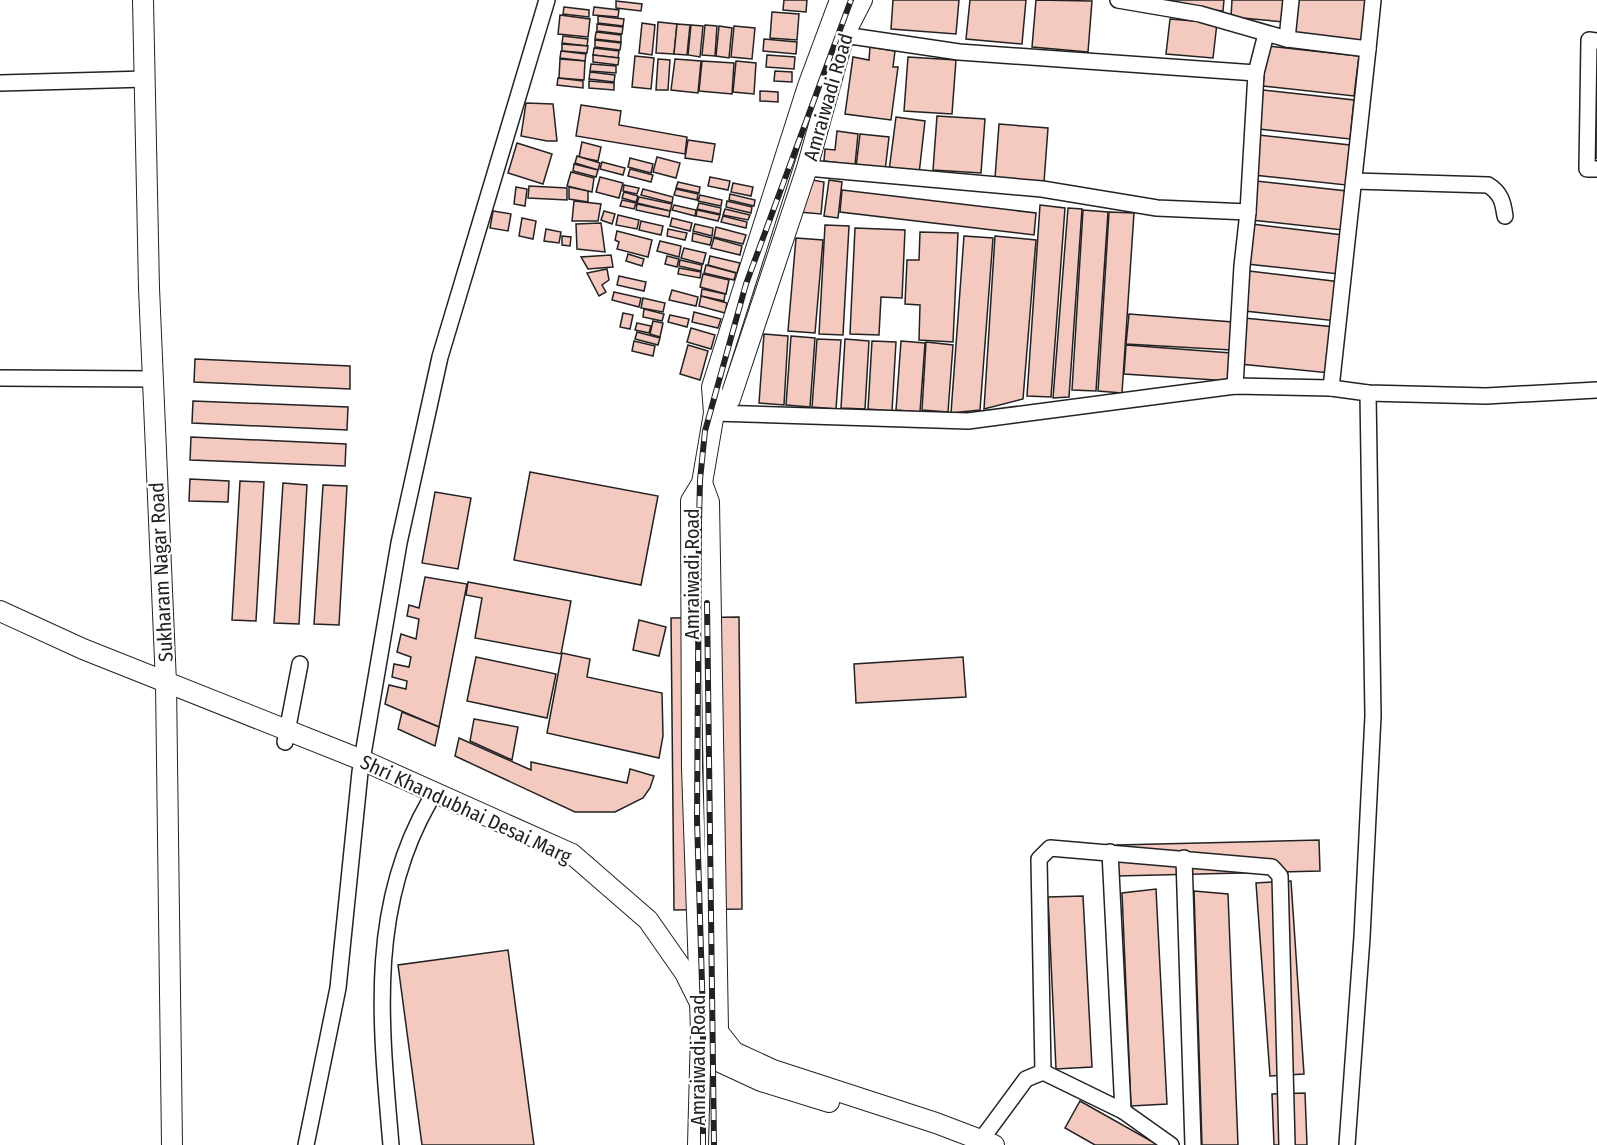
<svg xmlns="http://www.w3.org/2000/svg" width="1597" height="1145" font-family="'Fira Sans Condensed',sans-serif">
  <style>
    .building { fill: #f3c9c0; stroke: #222; stroke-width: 1.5 }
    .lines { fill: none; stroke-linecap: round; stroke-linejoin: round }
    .minor-casing { stroke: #222; stroke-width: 18 }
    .major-casing { stroke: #222; stroke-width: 22 }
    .minor { stroke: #fff; stroke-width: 15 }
    .major { stroke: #fff; stroke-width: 20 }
    .rail-casing { stroke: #222; stroke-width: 6 }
    .rail { stroke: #fff; stroke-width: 4; stroke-dasharray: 11; stroke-linecap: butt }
    .labels { text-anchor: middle; stroke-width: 4.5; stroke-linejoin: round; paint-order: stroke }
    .street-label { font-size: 20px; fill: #222; stroke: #fff }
  </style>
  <rect width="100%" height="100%" fill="#fff"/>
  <g class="building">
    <polygon points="784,0 807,0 806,12 783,10"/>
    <polygon points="893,0 959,0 956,34 891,29"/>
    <polygon points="970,0 1026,0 1022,44 966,39"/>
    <polygon points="1036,0 1092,1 1088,52 1032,47"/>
    <polygon points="1169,0 1224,0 1223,11 1168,6"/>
    <polygon points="1232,0 1286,0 1284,22 1231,17"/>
    <polygon points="1297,0 1366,0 1362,43 1294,37"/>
    <polygon points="616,1 642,4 641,11 616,8"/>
    <polygon points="564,7 589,10 589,17 563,14"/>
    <polygon points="594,7 619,10 618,17 593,15"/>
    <polygon points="772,12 799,14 797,40 770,38"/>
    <polygon points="560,15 590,19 588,37 558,34"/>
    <polygon points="598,16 624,19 623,26 598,23"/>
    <polygon points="1170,19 1217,23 1213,58 1166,54"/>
    <polygon points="658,22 677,24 674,54 656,53"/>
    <polygon points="642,23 655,25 652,55 639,53"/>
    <polygon points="597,24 623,27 622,34 597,31"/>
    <polygon points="677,24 690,25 687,55 674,54"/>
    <polygon points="691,25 703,26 700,57 688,55"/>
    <polygon points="705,25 717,26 715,56 702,55"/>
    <polygon points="719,26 732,28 729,58 716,56"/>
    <polygon points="734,26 755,28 752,59 731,57"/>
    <polygon points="596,32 621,35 621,42 595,39"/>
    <polygon points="563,36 588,39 587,46 562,43"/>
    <polygon points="764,39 797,42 796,54 763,51"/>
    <polygon points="595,40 621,43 620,50 595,47"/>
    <polygon points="562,44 588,46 587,53 562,51"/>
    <polygon points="1267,46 1359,56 1354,96 1263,86"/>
    <polygon points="870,47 895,51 893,67 898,67 891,120 845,114 853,57 869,60"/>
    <polygon points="594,48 619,51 618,58 593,55"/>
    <polygon points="561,51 586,54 585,61 560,58"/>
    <polygon points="593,55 619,58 618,65 593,62"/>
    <polygon points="767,55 795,57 794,69 766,67"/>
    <polygon points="635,56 654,58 651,89 632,87"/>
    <polygon points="908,57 956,60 952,114 904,111"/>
    <polygon points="560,59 585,61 584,80 559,78"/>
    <polygon points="658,59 670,60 668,90 656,90"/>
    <polygon points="675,59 701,61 698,93 671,90"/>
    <polygon points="702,61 734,63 732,94 699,91"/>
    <polygon points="736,61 756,63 754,94 733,92"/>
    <polygon points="591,64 616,66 616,73 590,71"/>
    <polygon points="775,71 792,72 792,82 774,81"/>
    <polygon points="590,72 615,75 614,82 589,79"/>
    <polygon points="558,78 583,81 583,88 557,85"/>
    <polygon points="589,81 614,83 614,90 589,88"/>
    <polygon points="1597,83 1597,158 1591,158"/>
    <polygon points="1263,90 1354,100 1350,139 1259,129"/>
    <polygon points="760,91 778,92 778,102 760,101"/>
    <polygon points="526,103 553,104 557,141 547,141 521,136"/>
    <polygon points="581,105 621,111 619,125 687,137 685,154 576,136"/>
    <polygon points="937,116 985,119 981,173 933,170"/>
    <polygon points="896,117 925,121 919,174 889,171"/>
    <polygon points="999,124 1048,128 1044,182 995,178"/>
    <polygon points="837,131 858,134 855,165 824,161 825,149 835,150"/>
    <polygon points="860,134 889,137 885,171 856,167"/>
    <polygon points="1259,135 1350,145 1346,185 1254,175"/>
    <polygon points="688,140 715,144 712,162 685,158"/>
    <polygon points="582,142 601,147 598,161 579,157"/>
    <polygon points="517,143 552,154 543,184 508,173"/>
    <polygon points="577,156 600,163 598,170 575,163"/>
    <polygon points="657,157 680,163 676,178 653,172"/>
    <polygon points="630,158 653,164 651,173 628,167"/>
    <polygon points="602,162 625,168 623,175 600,169"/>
    <polygon points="574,164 598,170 596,177 573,171"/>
    <polygon points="630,169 653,175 651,182 628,176"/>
    <polygon points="571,172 594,178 592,192 567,186"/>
    <polygon points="600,177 623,183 619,198 596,192"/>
    <polygon points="710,177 730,181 728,190 708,186"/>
    <polygon points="807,179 824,182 821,214 799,212"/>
    <polygon points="829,180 842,182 838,218 824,216"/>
    <polygon points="1256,181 1347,191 1343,230 1251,220"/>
    <polygon points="678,182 700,187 699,193 676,188"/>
    <polygon points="733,183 753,187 751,196 731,192"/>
    <polygon points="624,185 639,188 637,194 623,191"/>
    <polygon points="529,186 567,188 567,200 528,198"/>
    <polygon points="516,187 527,189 525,206 514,204"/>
    <polygon points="569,187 588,191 588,202 569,199"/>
    <polygon points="643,189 673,197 672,203 641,195"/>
    <polygon points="676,189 698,194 697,200 674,195"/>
    <polygon points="842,190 1036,213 1034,235 840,212"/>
    <polygon points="624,192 638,196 636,202 622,198"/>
    <polygon points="730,194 755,200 754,206 729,200"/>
    <polygon points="700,195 722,200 721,206 698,201"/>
    <polygon points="639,197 672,204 670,211 637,203"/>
    <polygon points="622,200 636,203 634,209 620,206"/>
    <polygon points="574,201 601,204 598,221 572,221"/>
    <polygon points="727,201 752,207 751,213 726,207"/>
    <polygon points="699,203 721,208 720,214 697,209"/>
    <polygon points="637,204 670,211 669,217 636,210"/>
    <polygon points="674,205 696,210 695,216 672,210"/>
    <polygon points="1040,205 1065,208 1051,397 1027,396"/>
    <polygon points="1068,208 1082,209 1069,397 1053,398"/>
    <polygon points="725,209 750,215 748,220 723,215"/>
    <polygon points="697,210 720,215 718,221 696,216"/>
    <polygon points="1083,210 1108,212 1096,391 1072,390"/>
    <polygon points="493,211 511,214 508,231 490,228"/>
    <polygon points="604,211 615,214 612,224 601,220"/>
    <polygon points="1109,212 1134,213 1122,393 1098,391"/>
    <polygon points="618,215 639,220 637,229 616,225"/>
    <polygon points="723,216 747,222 746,228 721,222"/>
    <polygon points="522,218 536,221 533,239 519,236"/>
    <polygon points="672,218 692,223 690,231 670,226"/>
    <polygon points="641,221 663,226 661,235 639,230"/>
    <polygon points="601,223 605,252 577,249 576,224"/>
    <polygon points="695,224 713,228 712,236 693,231"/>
    <polygon points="1252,224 1343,235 1339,274 1247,264"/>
    <polygon points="825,225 849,226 843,335 819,334"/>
    <polygon points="716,227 746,235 743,244 714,237"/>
    <polygon points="855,228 905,230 902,298 881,297 879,335 850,334"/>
    <polygon points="546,229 561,232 559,243 544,241"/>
    <polygon points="668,229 687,233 685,240 667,236"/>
    <polygon points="617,231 652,240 648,257 617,249 619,242 615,240"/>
    <polygon points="920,232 958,233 953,342 919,340 920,305 905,304 907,260 919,260"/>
    <polygon points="693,233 712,238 710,245 692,241"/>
    <polygon points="562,236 571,237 570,246 562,245"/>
    <polygon points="964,236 993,238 980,410 951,413"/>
    <polygon points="995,236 1036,240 1023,399 984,409"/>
    <polygon points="714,238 742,246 740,255 711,248"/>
    <polygon points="796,238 823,240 815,333 788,331"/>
    <polygon points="660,241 681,246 679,257 657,251"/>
    <polygon points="684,248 706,253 703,264 681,258"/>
    <polygon points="628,254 644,259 642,266 626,261"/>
    <polygon points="611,255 613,267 588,269 581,257"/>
    <polygon points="667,256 679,259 677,267 665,264"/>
    <polygon points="710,256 740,263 737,273 708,265"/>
    <polygon points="680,260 702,265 701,271 679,266"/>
    <polygon points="706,265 736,273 734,280 704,273"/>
    <polygon points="679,268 701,272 700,278 678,274"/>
    <polygon points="607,269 609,280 602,285 606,292 599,296 587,273"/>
    <polygon points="1249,271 1341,282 1337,321 1245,311"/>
    <polygon points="703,274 729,280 726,294 700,287"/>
    <polygon points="619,276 646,282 644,291 617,285"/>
    <polygon points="702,289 725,294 724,301 701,296"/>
    <polygon points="672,290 698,297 696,306 669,300"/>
    <polygon points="614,292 641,298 639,307 612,300"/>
    <polygon points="701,296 727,303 725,313 699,306"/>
    <polygon points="643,298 665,303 663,312 641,308"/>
    <polygon points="644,309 664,314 662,321 643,317"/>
    <polygon points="694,312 721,319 718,328 692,322"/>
    <polygon points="623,313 633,315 630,329 620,327"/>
    <polygon points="1129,314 1233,322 1231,350 1126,344"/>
    <polygon points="670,315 689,319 687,327 668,322"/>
    <polygon points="1244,318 1335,327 1330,373 1240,364"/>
    <polygon points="653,321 663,323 660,337 650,334"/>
    <polygon points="637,323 651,326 649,333 635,330"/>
    <polygon points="691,328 715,335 711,349 687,342"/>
    <polygon points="637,332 660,338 658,345 635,339"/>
    <polygon points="764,334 788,336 784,405 759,403"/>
    <polygon points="791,336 815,338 810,407 786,405"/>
    <polygon points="817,339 841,340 836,409 812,407"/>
    <polygon points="845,339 869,341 865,409 841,408"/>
    <polygon points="634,341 655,346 653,356 632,351"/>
    <polygon points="872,341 896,342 892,411 868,409"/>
    <polygon points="901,341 925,343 920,412 896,410"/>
    <polygon points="926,342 953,345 948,412 922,410"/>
    <polygon points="688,345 708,351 700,380 680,374"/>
    <polygon points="1126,345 1231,353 1230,381 1124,374"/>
    <polygon points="195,359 350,366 350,389 194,382"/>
    <polygon points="193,401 348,407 347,430 192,423"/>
    <polygon points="191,437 346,444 345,466 190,460"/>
    <polygon points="530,472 658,496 641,585 514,560"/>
    <polygon points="190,479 229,481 228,502 189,501"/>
    <polygon points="240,481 264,482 256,621 232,620"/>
    <polygon points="283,483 307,485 299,624 274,623"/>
    <polygon points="323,485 347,486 339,625 314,624"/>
    <polygon points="435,492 471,498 458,569 422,563"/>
    <polygon points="425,577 467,584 439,727 385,704 389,685 406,689 407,681 392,677 394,664 409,667 411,657 397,652 401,634 416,639 419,619 407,616 409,605 419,608"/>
    <polygon points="468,582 571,601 561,654 475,638 482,598 466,595"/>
    <polygon points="739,617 742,909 674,910 671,618"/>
    <polygon points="639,620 666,627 659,656 633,650"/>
    <polygon points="562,653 590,659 587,677 662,693 663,736 659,758 547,733"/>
    <polygon points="476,657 556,674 547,718 467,701"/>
    <polygon points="963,657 966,697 856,703 854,664"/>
    <polygon points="402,712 439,727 435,746 398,729"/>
    <polygon points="474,719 518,727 512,760 470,741"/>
    <polygon points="459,738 531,770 531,762 627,783 630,769 654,776 650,788 643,798 615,812 575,812 455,756"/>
    <polygon points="1319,840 1320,871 1117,876 1117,845"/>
    <polygon points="1291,881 1304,1074 1270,1076 1256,883"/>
    <polygon points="1156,889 1167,1104 1131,1106 1122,893"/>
    <polygon points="1194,891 1228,894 1238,1145 1202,1145"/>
    <polygon points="1083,896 1092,1067 1056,1069 1048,897"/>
    <polygon points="508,950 534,1145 422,1145 398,965"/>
    <polygon points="1305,1093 1307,1145 1274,1145 1272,1094"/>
    <polygon points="1080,1101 1158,1145 1095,1145 1065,1128"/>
  </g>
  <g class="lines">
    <defs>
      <g id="minor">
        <polyline points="1118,0 1200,14 1287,39 1368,49 1373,0"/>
        <polyline points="844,35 959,52 1256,73 1248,212 1242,266 1235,386"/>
        <polyline points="1287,39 1291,0"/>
        <polyline points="1597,41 1589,40 1587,169 1597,169"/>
        <polyline points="1256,73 1266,34"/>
        <polyline points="0,83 146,79"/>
        <polyline points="807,168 1042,189 1157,208 1248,212"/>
        <path d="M1354,181L1488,185C1501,193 1503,202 1505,216"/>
        <polyline points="0,378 153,379"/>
        <polyline points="1331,388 1368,49"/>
        <polyline points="714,413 968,421 1235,386 1331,388 1368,393 1486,396 1597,390"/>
        <polyline points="285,742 300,664"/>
        <polyline points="1110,852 1123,1111"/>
        <polyline points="1184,858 1193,1145"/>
        <polyline points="1043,1072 1039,859 1050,848 1272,867 1280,876 1287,1145"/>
        <polyline points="981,1140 1026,1079 1043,1072 1123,1111 1171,1145"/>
        <polyline points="306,1145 338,988 360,772 399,543 440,357 547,0"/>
        <path d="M391,1145C381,1027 367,910 429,802"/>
        <polyline points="1347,1145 1362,937 1373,716 1368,393"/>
      </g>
      <g id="major">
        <polyline points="143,0 149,288 166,683 172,1145"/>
        <polyline points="714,413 730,399 807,168 844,35 862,0"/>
        <polyline points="702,483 709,502 718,1030"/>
        <polyline points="0,611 83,649 362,760 572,854 648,920 685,973 699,1001 719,1033 734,1052 773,1070 936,1123 994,1145"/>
        <polyline points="700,1031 720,1062 761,1081 829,1102"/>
        <polyline points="698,1145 701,1031 692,768 691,501 702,483 714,413 712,387 808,86 840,0"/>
      </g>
    </defs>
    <use href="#minor" class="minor-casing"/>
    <use href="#major" class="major-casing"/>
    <use href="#minor" class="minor"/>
    <use href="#major" class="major"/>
    <defs>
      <g id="rail">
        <polyline points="707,603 714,1145"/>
        <polyline points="703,1145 703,1017 697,820 699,523 700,480 705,431 746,284 851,0"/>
      </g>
    </defs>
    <use href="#rail" class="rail-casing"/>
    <use href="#rail" class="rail"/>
  </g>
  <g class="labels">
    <g class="street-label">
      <text transform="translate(828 97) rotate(-74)" y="7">Amraiwadi Road</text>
      <text transform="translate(161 572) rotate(-93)" y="7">Sukharam Nagar Road</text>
      <text transform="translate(692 574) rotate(-90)" y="7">Amraiwadi Road</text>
      <text transform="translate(466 809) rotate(25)" y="7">Shri Khandubhai Desai Marg</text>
      <text transform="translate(698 1060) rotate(-90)" y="7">Amraiwadi Road</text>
    </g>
  </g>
</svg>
